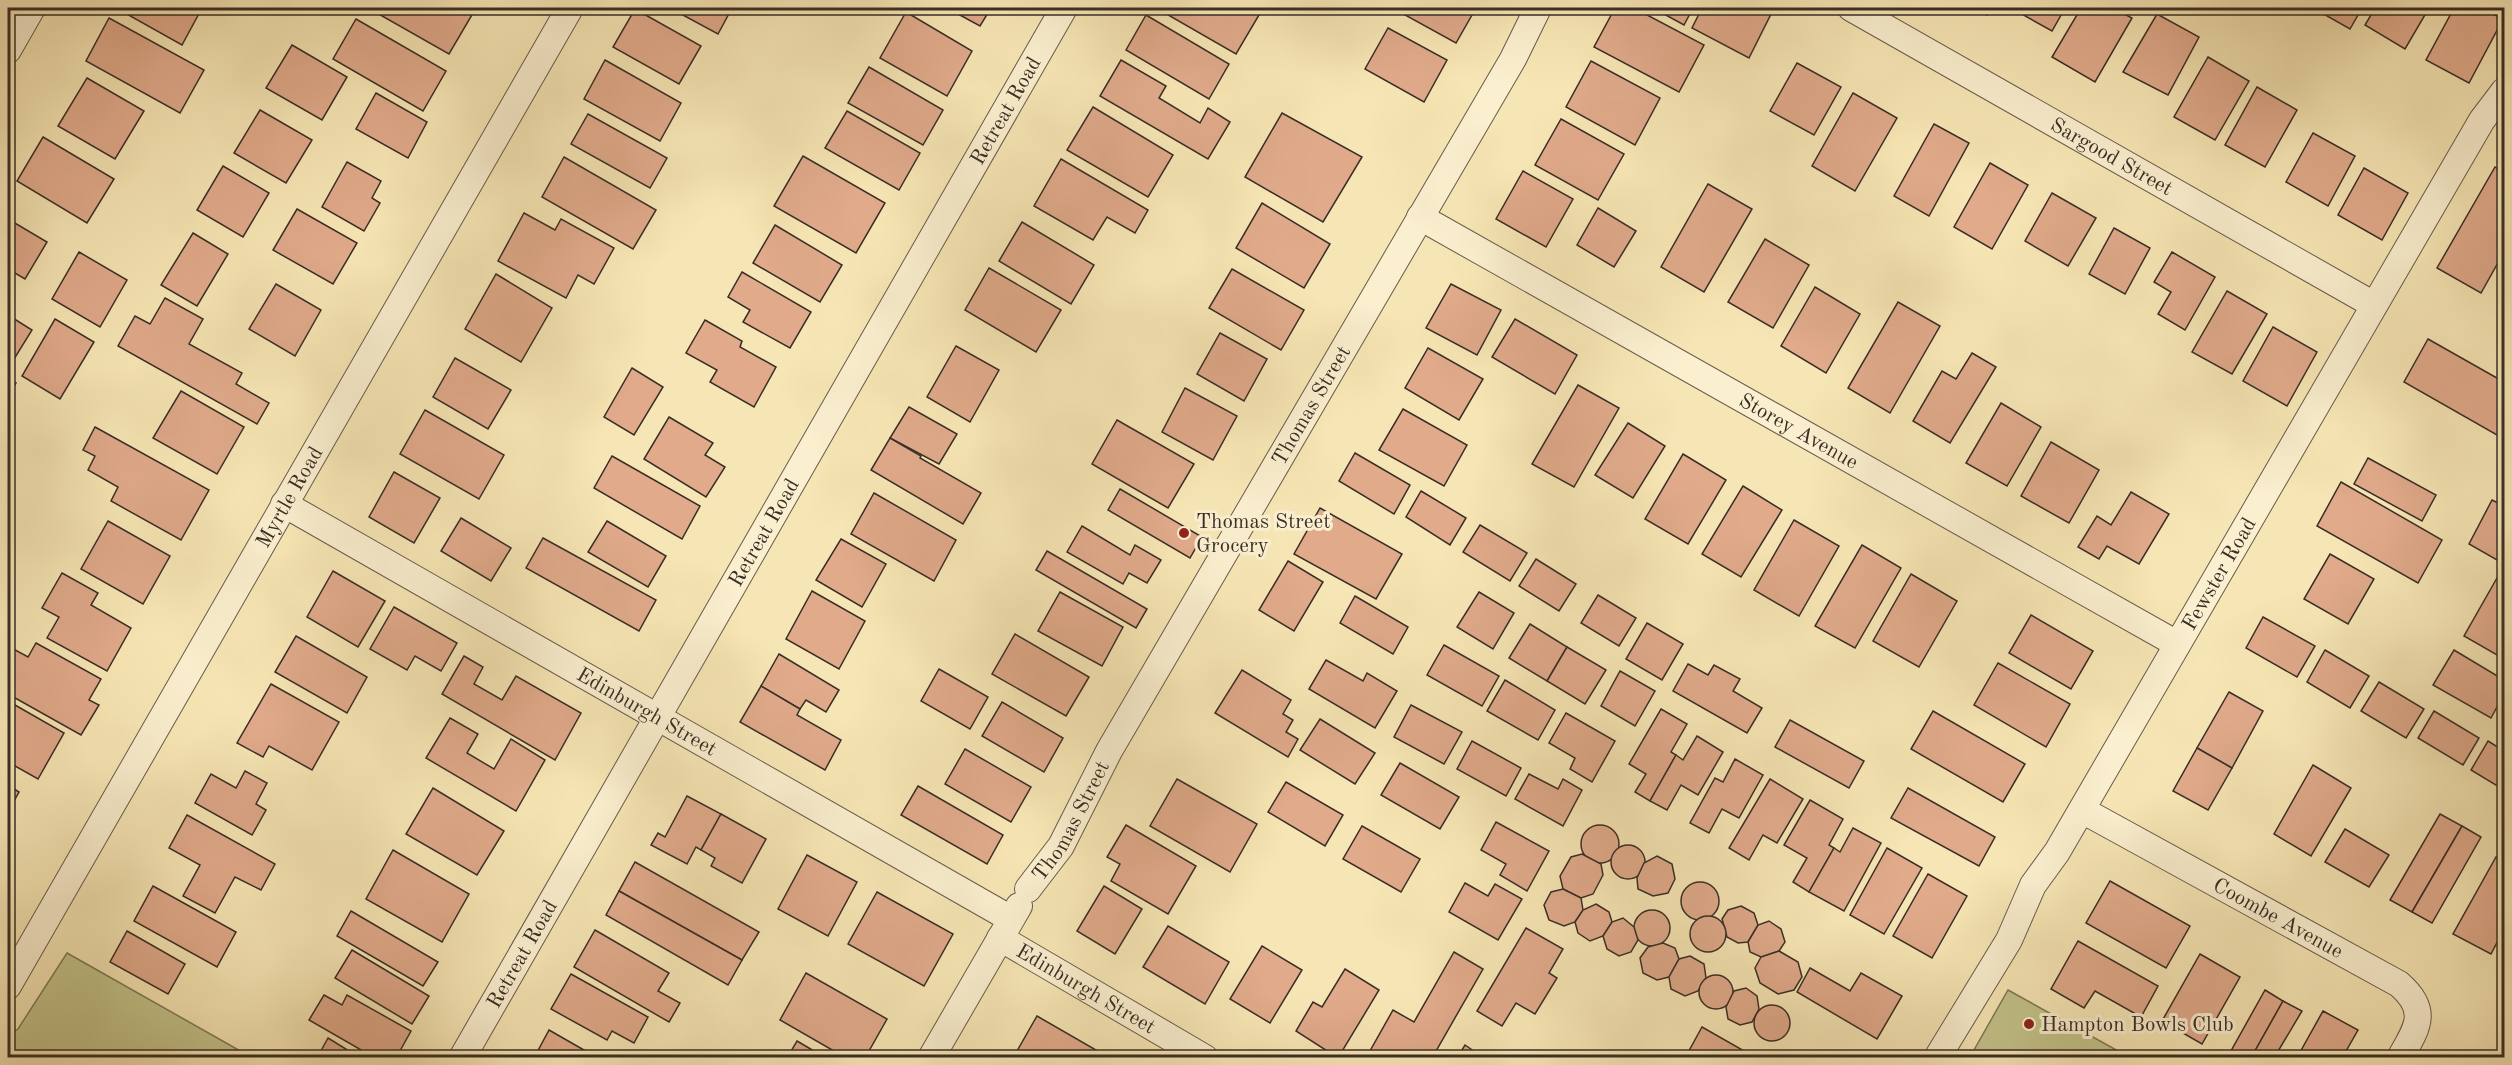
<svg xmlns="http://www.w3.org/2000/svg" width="2512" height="1065" font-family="'Old Standard TT',serif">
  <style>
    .green { fill: #c3c38a; stroke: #7e7858; stroke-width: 1.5 }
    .building { fill: #e0aa8b; stroke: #392e26; stroke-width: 1.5 }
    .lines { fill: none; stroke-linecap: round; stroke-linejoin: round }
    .street-casing { stroke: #685c4a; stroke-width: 28 }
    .street { stroke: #faefcf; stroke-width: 26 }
    .poi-dot { fill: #8f2418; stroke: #faefcf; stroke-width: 2 }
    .labels { text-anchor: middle; stroke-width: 6; stroke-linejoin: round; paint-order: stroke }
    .street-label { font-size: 21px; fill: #392e26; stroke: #faefcf }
    .poi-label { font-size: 21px; fill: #392e26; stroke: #faefcf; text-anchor: start }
  </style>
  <rect width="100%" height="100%" fill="#f7e6b5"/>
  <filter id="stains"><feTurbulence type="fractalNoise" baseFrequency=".00333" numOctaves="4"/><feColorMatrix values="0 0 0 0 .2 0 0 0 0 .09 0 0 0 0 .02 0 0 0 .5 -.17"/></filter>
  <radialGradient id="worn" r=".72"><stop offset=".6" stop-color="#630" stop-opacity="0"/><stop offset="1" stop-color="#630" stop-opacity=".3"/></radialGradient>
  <g class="green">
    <polygon points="67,953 251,1057 8,1057 8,1036 18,1029"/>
    <polygon points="2008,990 2129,1057 1970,1057"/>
  </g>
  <g class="building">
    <polygon points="116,8 202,8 182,45"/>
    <polygon points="368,8 476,8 449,54"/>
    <polygon points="670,8 732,8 718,34"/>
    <polygon points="947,8 991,8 980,26"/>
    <polygon points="1156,8 1247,8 1259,15 1236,54"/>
    <polygon points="1397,8 1476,8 1456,43 1396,10"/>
    <polygon points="1615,8 1634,8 1704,45 1679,92 1594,47"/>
    <polygon points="1653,8 1693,8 1684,25"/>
    <polygon points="1702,8 1758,8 1771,14 1749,58 1692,28"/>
    <polygon points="1974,8 1991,8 1987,15"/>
    <polygon points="2011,8 2065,8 2052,31"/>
    <polygon points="2081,8 2113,8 2132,18 2095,82 2052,57"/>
    <polygon points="2313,8 2362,8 2350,29"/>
    <polygon points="2375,8 2429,8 2405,49 2365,25"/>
    <polygon points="2454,8 2481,8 2503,19 2469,83 2426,60"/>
    <polygon points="635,9 701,46 679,84 613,47"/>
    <polygon points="906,12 972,51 947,96 880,58"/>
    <polygon points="2157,14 2199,37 2168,95 2123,72"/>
    <polygon points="1146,15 1229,64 1209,99 1126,50"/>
    <polygon points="109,18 204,70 180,113 86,61"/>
    <polygon points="356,19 446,71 423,111 333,59"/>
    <polygon points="1388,28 1447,60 1424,102 1365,69"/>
    <polygon points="292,45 347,77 322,120 266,88"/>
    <polygon points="2208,57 2249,81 2215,140 2174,117"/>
    <polygon points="605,60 681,103 660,141 584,99"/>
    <polygon points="1121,60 1166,86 1159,98 1200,123 1208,108 1230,122 1208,159 1100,96"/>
    <polygon points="1591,61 1660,98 1635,145 1566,107"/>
    <polygon points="1797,63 1841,87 1814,135 1770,111"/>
    <polygon points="869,67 943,110 923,145 848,103"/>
    <polygon points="87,78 144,111 115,159 58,126"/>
    <polygon points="2257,87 2297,110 2265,167 2225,145"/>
    <polygon points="376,93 427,122 408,158 356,129"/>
    <polygon points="1853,93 1897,118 1855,191 1812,166"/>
    <polygon points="1093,107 1173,155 1148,197 1067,150"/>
    <polygon points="260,110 312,140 286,183 234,153"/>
    <polygon points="847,111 920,153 899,190 825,148"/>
    <polygon points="1282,113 1362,157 1323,222 1245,177"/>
    <polygon points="588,114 667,158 650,188 571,144"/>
    <polygon points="1561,119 1624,154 1598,200 1535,165"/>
    <polygon points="1934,124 1969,143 1929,216 1894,196"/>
    <polygon points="2313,133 2355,156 2328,206 2286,182"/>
    <polygon points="43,137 114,179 87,223 17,181"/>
    <polygon points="803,156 885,203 856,253 774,206"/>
    <polygon points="564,157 656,210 633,249 542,197"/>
    <polygon points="1061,159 1148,210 1135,233 1107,217 1093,240 1034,206"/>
    <polygon points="347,162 381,181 372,198 380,203 364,231 322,207"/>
    <polygon points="1990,163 2028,185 1992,249 1954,227"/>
    <polygon points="223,166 269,193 243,237 197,210"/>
    <polygon points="2495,167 2504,173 2504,252 2481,293 2437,268"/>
    <polygon points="2364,168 2408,193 2382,240 2338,215"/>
    <polygon points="1523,171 1573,199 1546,247 1496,219"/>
    <polygon points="1708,184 1752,209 1704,292 1661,267"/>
    <polygon points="2052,193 2096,218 2068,266 2025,241"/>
    <polygon points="1262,203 1330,244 1304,288 1236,248"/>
    <polygon points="1598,208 1636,231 1614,267 1577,245"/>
    <polygon points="297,209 357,243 333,284 273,250"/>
    <polygon points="524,213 555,230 561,219 614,248 594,284 578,275 566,298 498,261"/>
    <polygon points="8,219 47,242 25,279 8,269"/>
    <polygon points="1022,222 1094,265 1071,304 999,261"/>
    <polygon points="775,225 842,265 820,302 753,263"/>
    <polygon points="2114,228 2150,248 2125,294 2089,274"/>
    <polygon points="193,233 228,254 197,306 161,285"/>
    <polygon points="1765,239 1809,265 1773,328 1728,302"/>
    <polygon points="79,252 127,280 100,327 52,299"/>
    <polygon points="2172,252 2215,277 2185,330 2158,314 2171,292 2154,282"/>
    <polygon points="989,268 1061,310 1036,352 965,310"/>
    <polygon points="1232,269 1304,310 1281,350 1209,308"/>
    <polygon points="742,272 811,312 790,348 743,322 750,310 728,297"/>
    <polygon points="496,274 552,308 521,362 465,329"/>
    <polygon points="276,284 321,310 295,356 249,329"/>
    <polygon points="1451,284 1501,310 1477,355 1426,328"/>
    <polygon points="1815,287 1860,314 1826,373 1781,346"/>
    <polygon points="2227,291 2267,314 2232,374 2192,352"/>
    <polygon points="165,298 203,319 189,344 242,373 236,384 269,403 257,424 118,346 135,316 150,324"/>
    <polygon points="1898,302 1940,326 1890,413 1848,388"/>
    <polygon points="8,315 32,330 11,364 8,362"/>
    <polygon points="55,319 94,342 60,399 22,376"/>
    <polygon points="1515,319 1577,355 1555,394 1492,357"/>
    <polygon points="705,320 742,341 740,347 776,367 754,407 710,382 717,370 686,353"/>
    <polygon points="2273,327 2317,352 2287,406 2243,381"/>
    <polygon points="1220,333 1267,359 1244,401 1197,374"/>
    <polygon points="2428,339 2504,382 2504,439 2404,382"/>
    <polygon points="956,346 999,370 970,422 927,397"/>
    <polygon points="1428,348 1483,379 1459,420 1405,388"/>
    <polygon points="1972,353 1996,367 1950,443 1913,421 1942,371 1956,379"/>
    <polygon points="455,358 511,390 488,429 433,397"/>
    <polygon points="632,368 663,387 634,435 604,417"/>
    <polygon points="8,378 16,383 8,397"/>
    <polygon points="1578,385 1619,408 1574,487 1532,464"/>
    <polygon points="1185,388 1237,416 1213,460 1162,432"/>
    <polygon points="181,391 244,427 217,474 153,438"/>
    <polygon points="2001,403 2041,427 2007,486 1966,463"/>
    <polygon points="909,407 957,434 939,464 890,438"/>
    <polygon points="1403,409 1467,445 1444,486 1379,450"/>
    <polygon points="425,410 504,455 479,499 400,454"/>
    <polygon points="669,417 713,443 705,455 725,467 706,497 644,459"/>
    <polygon points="1117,420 1194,464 1168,508 1092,464"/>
    <polygon points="1628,423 1665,446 1633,498 1595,475"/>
    <polygon points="95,427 209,490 181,540 111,501 118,487 88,470 95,456 83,450"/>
    <polygon points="890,438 921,456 920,458 981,493 963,524 871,470"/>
    <polygon points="2051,442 2099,470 2069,523 2021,496"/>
    <polygon points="1355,453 1410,485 1394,514 1339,481"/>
    <polygon points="1683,454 1726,480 1688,544 1645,519"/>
    <polygon points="612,456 700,506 682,539 594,488"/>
    <polygon points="2368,458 2436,495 2422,521 2354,484"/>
    <polygon points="394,472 440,498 414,543 369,517"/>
    <polygon points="2341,482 2442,540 2418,583 2317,526"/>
    <polygon points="1743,486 1782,510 1741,577 1702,554"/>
    <polygon points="1120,489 1202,537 1190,558 1108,510"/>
    <polygon points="1421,491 1466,518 1450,545 1406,517"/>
    <polygon points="2131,492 2169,514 2139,564 2107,546 2099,559 2078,547 2097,516 2111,525"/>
    <polygon points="874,493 956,540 934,581 851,534"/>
    <polygon points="2492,500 2504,506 2504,564 2469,544"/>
    <polygon points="1320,508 1402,554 1376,599 1294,554"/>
    <polygon points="461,518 511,548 491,581 441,551"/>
    <polygon points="1794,520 1839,546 1799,616 1754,590"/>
    <polygon points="108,521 170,556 143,604 81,569"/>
    <polygon points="607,521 666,556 648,587 588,552"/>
    <polygon points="1480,525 1527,553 1510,581 1463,552"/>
    <polygon points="1082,526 1130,555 1135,545 1161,560 1147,583 1129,573 1123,584 1067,552"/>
    <polygon points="543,538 656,600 639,631 526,568"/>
    <polygon points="841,539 886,564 862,607 816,580"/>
    <polygon points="1862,545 1901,568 1855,648 1815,626"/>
    <polygon points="1047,551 1147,609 1136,628 1036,570"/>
    <polygon points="2330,554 2374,579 2348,624 2304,599"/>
    <polygon points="1536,559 1576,584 1559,611 1519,586"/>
    <polygon points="1288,561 1323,582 1294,631 1259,610"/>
    <polygon points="333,571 385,601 358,647 307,617"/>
    <polygon points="62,573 98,593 91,605 131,628 107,671 47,638 59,617 42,608"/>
    <polygon points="1911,574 1957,601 1919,667 1873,641"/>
    <polygon points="2497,578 2504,582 2504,659 2464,636"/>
    <polygon points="812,591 865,621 839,669 786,639"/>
    <polygon points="1060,592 1123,627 1102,666 1038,631"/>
    <polygon points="1479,592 1514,613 1493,649 1457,627"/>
    <polygon points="1598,595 1636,618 1619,646 1581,623"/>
    <polygon points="1355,596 1408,627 1393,654 1340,623"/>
    <polygon points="394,607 457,643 441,671 415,656 407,670 370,649"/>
    <polygon points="2031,615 2093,651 2071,689 2009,653"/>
    <polygon points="2263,617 2315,646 2297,677 2246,648"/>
    <polygon points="1647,623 1683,644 1662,680 1626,659"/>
    <polygon points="1530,624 1567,647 1547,681 1509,658"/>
    <polygon points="1015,634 1089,677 1066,716 992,674"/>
    <polygon points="296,636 367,677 347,713 275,672"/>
    <polygon points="36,643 101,679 89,700 99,705 81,735 8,694 8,646 28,657"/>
    <polygon points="1444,645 1499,676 1482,706 1427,675"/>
    <polygon points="1567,647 1606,670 1585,704 1547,681"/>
    <polygon points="2325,650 2369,676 2350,708 2307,682"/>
    <polygon points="2454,650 2504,680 2504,694 2491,718 2433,685"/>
    <polygon points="779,654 839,690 826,712 806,700 800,709 761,686"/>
    <polygon points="464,656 483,667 474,684 502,700 516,676 581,713 555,760 442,694"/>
    <polygon points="1326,660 1363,681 1367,673 1397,691 1375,728 1309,689"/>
    <polygon points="1998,663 2070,704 2046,747 1974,705"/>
    <polygon points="1688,664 1708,675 1714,665 1740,679 1733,691 1762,708 1747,733 1673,691"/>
    <polygon points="939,669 988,697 970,729 921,701"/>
    <polygon points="1242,670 1291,700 1283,714 1293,720 1286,732 1298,739 1288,757 1215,713"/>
    <polygon points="1620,671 1655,691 1635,726 1601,706"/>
    <polygon points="1505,680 1555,710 1538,740 1487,711"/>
    <polygon points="2379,682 2424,709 2406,738 2361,711"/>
    <polygon points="271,684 339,722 312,770 269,746 263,757 237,743"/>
    <polygon points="761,686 800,709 797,715 841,740 825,770 740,722"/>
    <polygon points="2229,692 2263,711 2232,768 2197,748"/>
    <polygon points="8,701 64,733 38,779 8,762"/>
    <polygon points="1002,702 1063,738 1044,772 982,736"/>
    <polygon points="1411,705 1462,732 1444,764 1394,737"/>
    <polygon points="1661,709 1687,724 1671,752 1676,755 1650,801 1635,792 1646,774 1629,764"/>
    <polygon points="1933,711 2025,764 2003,802 1911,749"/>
    <polygon points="2434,711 2479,738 2463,765 2418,738"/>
    <polygon points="1566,713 1615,741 1592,782 1570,769 1575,758 1549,743"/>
    <polygon points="450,718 478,734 467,753 494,769 511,739 545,760 516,811 426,758"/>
    <polygon points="1320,719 1375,753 1355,784 1300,750"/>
    <polygon points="1790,720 1864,761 1849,788 1775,747"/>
    <polygon points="1697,736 1723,752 1698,795 1681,785 1667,810 1650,801 1676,755 1683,760"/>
    <polygon points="1472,741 1521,768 1506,796 1457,769"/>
    <polygon points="2488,741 2504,751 2504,790 2471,770"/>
    <polygon points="2197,748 2232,768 2208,810 2173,791"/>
    <polygon points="965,749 1031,787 1011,822 945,784"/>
    <polygon points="1735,759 1763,775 1739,818 1722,809 1709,833 1690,823 1715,778 1723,782"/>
    <polygon points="1400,763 1459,797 1440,829 1381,795"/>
    <polygon points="2313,765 2351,788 2311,856 2274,834"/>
    <polygon points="245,771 267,783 256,804 266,810 252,835 195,803 211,774 236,788"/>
    <polygon points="1529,774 1558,789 1563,779 1582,790 1563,826 1515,799"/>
    <polygon points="1177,779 1257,824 1230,872 1150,826"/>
    <polygon points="1770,779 1803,799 1777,843 1763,835 1749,860 1729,848"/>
    <polygon points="1286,782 1343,815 1325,846 1268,812"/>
    <polygon points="8,785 19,792 8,812"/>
    <polygon points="918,786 1003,835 987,864 901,815"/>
    <polygon points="433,788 504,831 477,875 406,834"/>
    <polygon points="1908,788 1995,837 1979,866 1891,818"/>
    <polygon points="687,796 721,814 701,850 696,847 687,864 651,845 658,833 665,837"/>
    <polygon points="1810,800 1843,819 1829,845 1834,848 1809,892 1793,882 1807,858 1784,845"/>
    <polygon points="721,814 766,839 742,883 711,866 715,858 701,850"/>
    <polygon points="2440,814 2462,826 2412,912 2390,900"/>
    <polygon points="187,815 275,864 261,890 235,877 215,913 183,896 200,865 169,848"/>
    <polygon points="1496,822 1549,851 1527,891 1500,875 1506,864 1481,850"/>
    <polygon points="1126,825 1196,866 1168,914 1111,881 1120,864 1107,857"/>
    <circle cx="1600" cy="844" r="19"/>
    <polygon points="1362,826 1420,859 1401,892 1343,859"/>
    <polygon points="2462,826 2481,837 2432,923 2412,912"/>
    <polygon points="1853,828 1881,843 1844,911 1809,892 1834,848 1840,852"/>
    <polygon points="2345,829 2389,855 2369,887 2325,862"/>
    <circle cx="1628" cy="862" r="17"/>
    <polygon points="1887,848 1922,868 1884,934 1850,915"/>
    <polygon points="393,850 469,894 442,942 366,899"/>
    <polygon points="1582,854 1601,864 1603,875 1593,894 1581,898 1563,889 1560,876 1571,857"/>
    <polygon points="807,855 857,882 828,936 778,909"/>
    <polygon points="1657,856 1672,864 1675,879 1668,893 1653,896 1638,889 1637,878 1644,863"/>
    <polygon points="2496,857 2504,861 2504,929 2491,954 2453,934"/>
    <polygon points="635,862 759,932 742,960 619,891"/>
    <polygon points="1928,874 1967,896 1932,958 1893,936"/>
    <polygon points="2110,881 2190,926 2166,968 2086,923"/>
    <circle cx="1700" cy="901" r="19"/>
    <polygon points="1465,883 1488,896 1495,884 1522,899 1498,940 1449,912"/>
    <polygon points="153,886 236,932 217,967 134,921"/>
    <polygon points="1104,886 1142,909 1115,954 1077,931"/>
    <polygon points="1563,889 1581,898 1583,910 1575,922 1564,926 1549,920 1544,905 1551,892"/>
    <polygon points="619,891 742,960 728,985 606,915"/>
    <polygon points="877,892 953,934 924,986 848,944"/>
    <polygon points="1596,904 1609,912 1612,922 1603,936 1590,941 1578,933 1575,922 1583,910"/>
    <polygon points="1741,906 1754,913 1758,925 1748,942 1738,943 1727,937 1722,919 1728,910"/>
    <circle cx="1652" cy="928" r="18"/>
    <polygon points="351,911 438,962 423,986 337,936"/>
    <circle cx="1708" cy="934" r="18"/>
    <polygon points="1623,918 1634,927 1638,940 1631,952 1619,956 1607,949 1603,936 1612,922"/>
    <polygon points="1769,921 1781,929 1785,942 1779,951 1761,957 1750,952 1748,942 1758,925"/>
    <polygon points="1168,926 1229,962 1205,1004 1143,967"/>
    <polygon points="1526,928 1563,949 1549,973 1557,978 1535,1014 1516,1003 1502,1026 1477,1011"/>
    <polygon points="595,930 669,973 658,991 680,1003 669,1022 574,967"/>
    <polygon points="127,931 185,964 168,994 110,962"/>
    <polygon points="2078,941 2158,986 2141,1017 2095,991 2084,1008 2051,989"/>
    <polygon points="1663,943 1675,948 1679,959 1669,977 1657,980 1643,973 1640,958 1648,947"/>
    <polygon points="1262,946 1302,970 1270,1023 1230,999"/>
    <polygon points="352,950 429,996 412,1024 335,978"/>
    <polygon points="1779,951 1798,962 1802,977 1794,990 1778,994 1760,983 1755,968 1761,957"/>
    <polygon points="1454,952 1483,969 1432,1058 1419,1054 1417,1058 1366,1058 1393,1010 1414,1022"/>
    <polygon points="2200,954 2240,977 2202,1044 2162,1021"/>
    <polygon points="1690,956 1704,964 1706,978 1698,991 1685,996 1671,989 1669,977 1679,959"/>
    <polygon points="1810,968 1850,991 1861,973 1902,996 1877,1039 1797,992"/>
    <polygon points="1345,969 1379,990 1338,1058 1296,1031 1313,1002 1322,1007"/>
    <polygon points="806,973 887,1019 865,1058 846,1058 780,1020"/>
    <polygon points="571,974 648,1017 634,1043 612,1031 607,1040 551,1009"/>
    <circle cx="1716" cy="992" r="17"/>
    <polygon points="1746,988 1757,996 1759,1009 1752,1022 1740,1025 1728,1019 1726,1007 1734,991"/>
    <polygon points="2265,990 2283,1001 2251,1058 2227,1058"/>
    <polygon points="324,995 342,1005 347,995 411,1031 396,1058 375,1058 309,1020"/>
    <polygon points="2283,1001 2302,1011 2274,1058 2251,1058"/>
    <circle cx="1772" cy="1023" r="18"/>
    <polygon points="2323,1011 2358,1030 2342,1058 2305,1058 2299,1054"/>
    <polygon points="1037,1016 1096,1050 1091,1058 1013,1058"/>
    <polygon points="1702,1027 1753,1056 1752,1058 1685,1058"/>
    <polygon points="549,1030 598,1058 534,1058"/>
    <polygon points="328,1038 354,1054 352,1058 317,1058"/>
    <polygon points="797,1041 826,1058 787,1058"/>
    <polygon points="1465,1045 1484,1058 1457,1058"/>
  </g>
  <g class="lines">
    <defs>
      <g id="street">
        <path id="s1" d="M1851,8L2374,305"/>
        <polyline points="8,50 32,8"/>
        <path id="s2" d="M1420,217L2177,644"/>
        <path id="s3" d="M284,504L1011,919"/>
        <path id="s4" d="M2082,810L2399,984C2430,1011 2417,1028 2400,1058"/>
        <path id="s5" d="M1028,889L1061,846L1109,751L1513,59L1538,8"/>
        <path id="s6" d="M1000,938L1205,1058"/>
        <path id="s7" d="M8,986L570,8"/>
        <path id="s8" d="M462,1058L1064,8"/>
        <polyline points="931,1058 1019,906"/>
        <path id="s9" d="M1937,1058L2009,940L2033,885L2057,852L2482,120L2504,91"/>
      </g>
    </defs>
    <use href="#street" class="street-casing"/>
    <use href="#street" class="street"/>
  </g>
  <g class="poi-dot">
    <circle cx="1184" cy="533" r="6"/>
    <circle cx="2029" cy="1024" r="6"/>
  </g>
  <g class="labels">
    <g class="street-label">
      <text dy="7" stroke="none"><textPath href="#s8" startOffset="1092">Retreat Road</textPath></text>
      <text dy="7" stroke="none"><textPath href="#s1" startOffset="300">Sargood Street</textPath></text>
      <text dy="7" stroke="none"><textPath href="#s5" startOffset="561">Thomas Street</textPath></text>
      <text dy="7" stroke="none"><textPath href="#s2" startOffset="435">Storey Avenue</textPath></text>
      <text dy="7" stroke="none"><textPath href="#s7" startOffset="564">Myrtle Road</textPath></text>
      <text dy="7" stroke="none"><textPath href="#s8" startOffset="606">Retreat Road</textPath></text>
      <text dy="7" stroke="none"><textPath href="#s9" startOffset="561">Fewster Road</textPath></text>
      <text dy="7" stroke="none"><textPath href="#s3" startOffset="418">Edinburgh Street</textPath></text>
      <text dy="7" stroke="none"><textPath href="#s5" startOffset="81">Thomas Street</textPath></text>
      <text dy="7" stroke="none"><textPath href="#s4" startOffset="224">Coombe Avenue</textPath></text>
      <text dy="7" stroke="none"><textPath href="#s8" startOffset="120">Retreat Road</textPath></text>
      <text dy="7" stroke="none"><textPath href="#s6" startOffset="100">Edinburgh Street</textPath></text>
    </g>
    <g class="poi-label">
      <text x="1196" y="528">Thomas Street<tspan x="1196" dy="24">Grocery</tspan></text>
      <text x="2041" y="1031">Hampton Bowls Club</text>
    </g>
  </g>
  <rect width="2512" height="1065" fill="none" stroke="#f7e6b5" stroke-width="30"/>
  <rect x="9" y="9" width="2494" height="1047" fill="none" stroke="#392e26" stroke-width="3"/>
  <rect x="15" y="15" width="2482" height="1035" fill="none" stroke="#392e26" stroke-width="1.5"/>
  <rect width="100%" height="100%" filter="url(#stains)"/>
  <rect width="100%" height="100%" fill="url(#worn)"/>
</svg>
